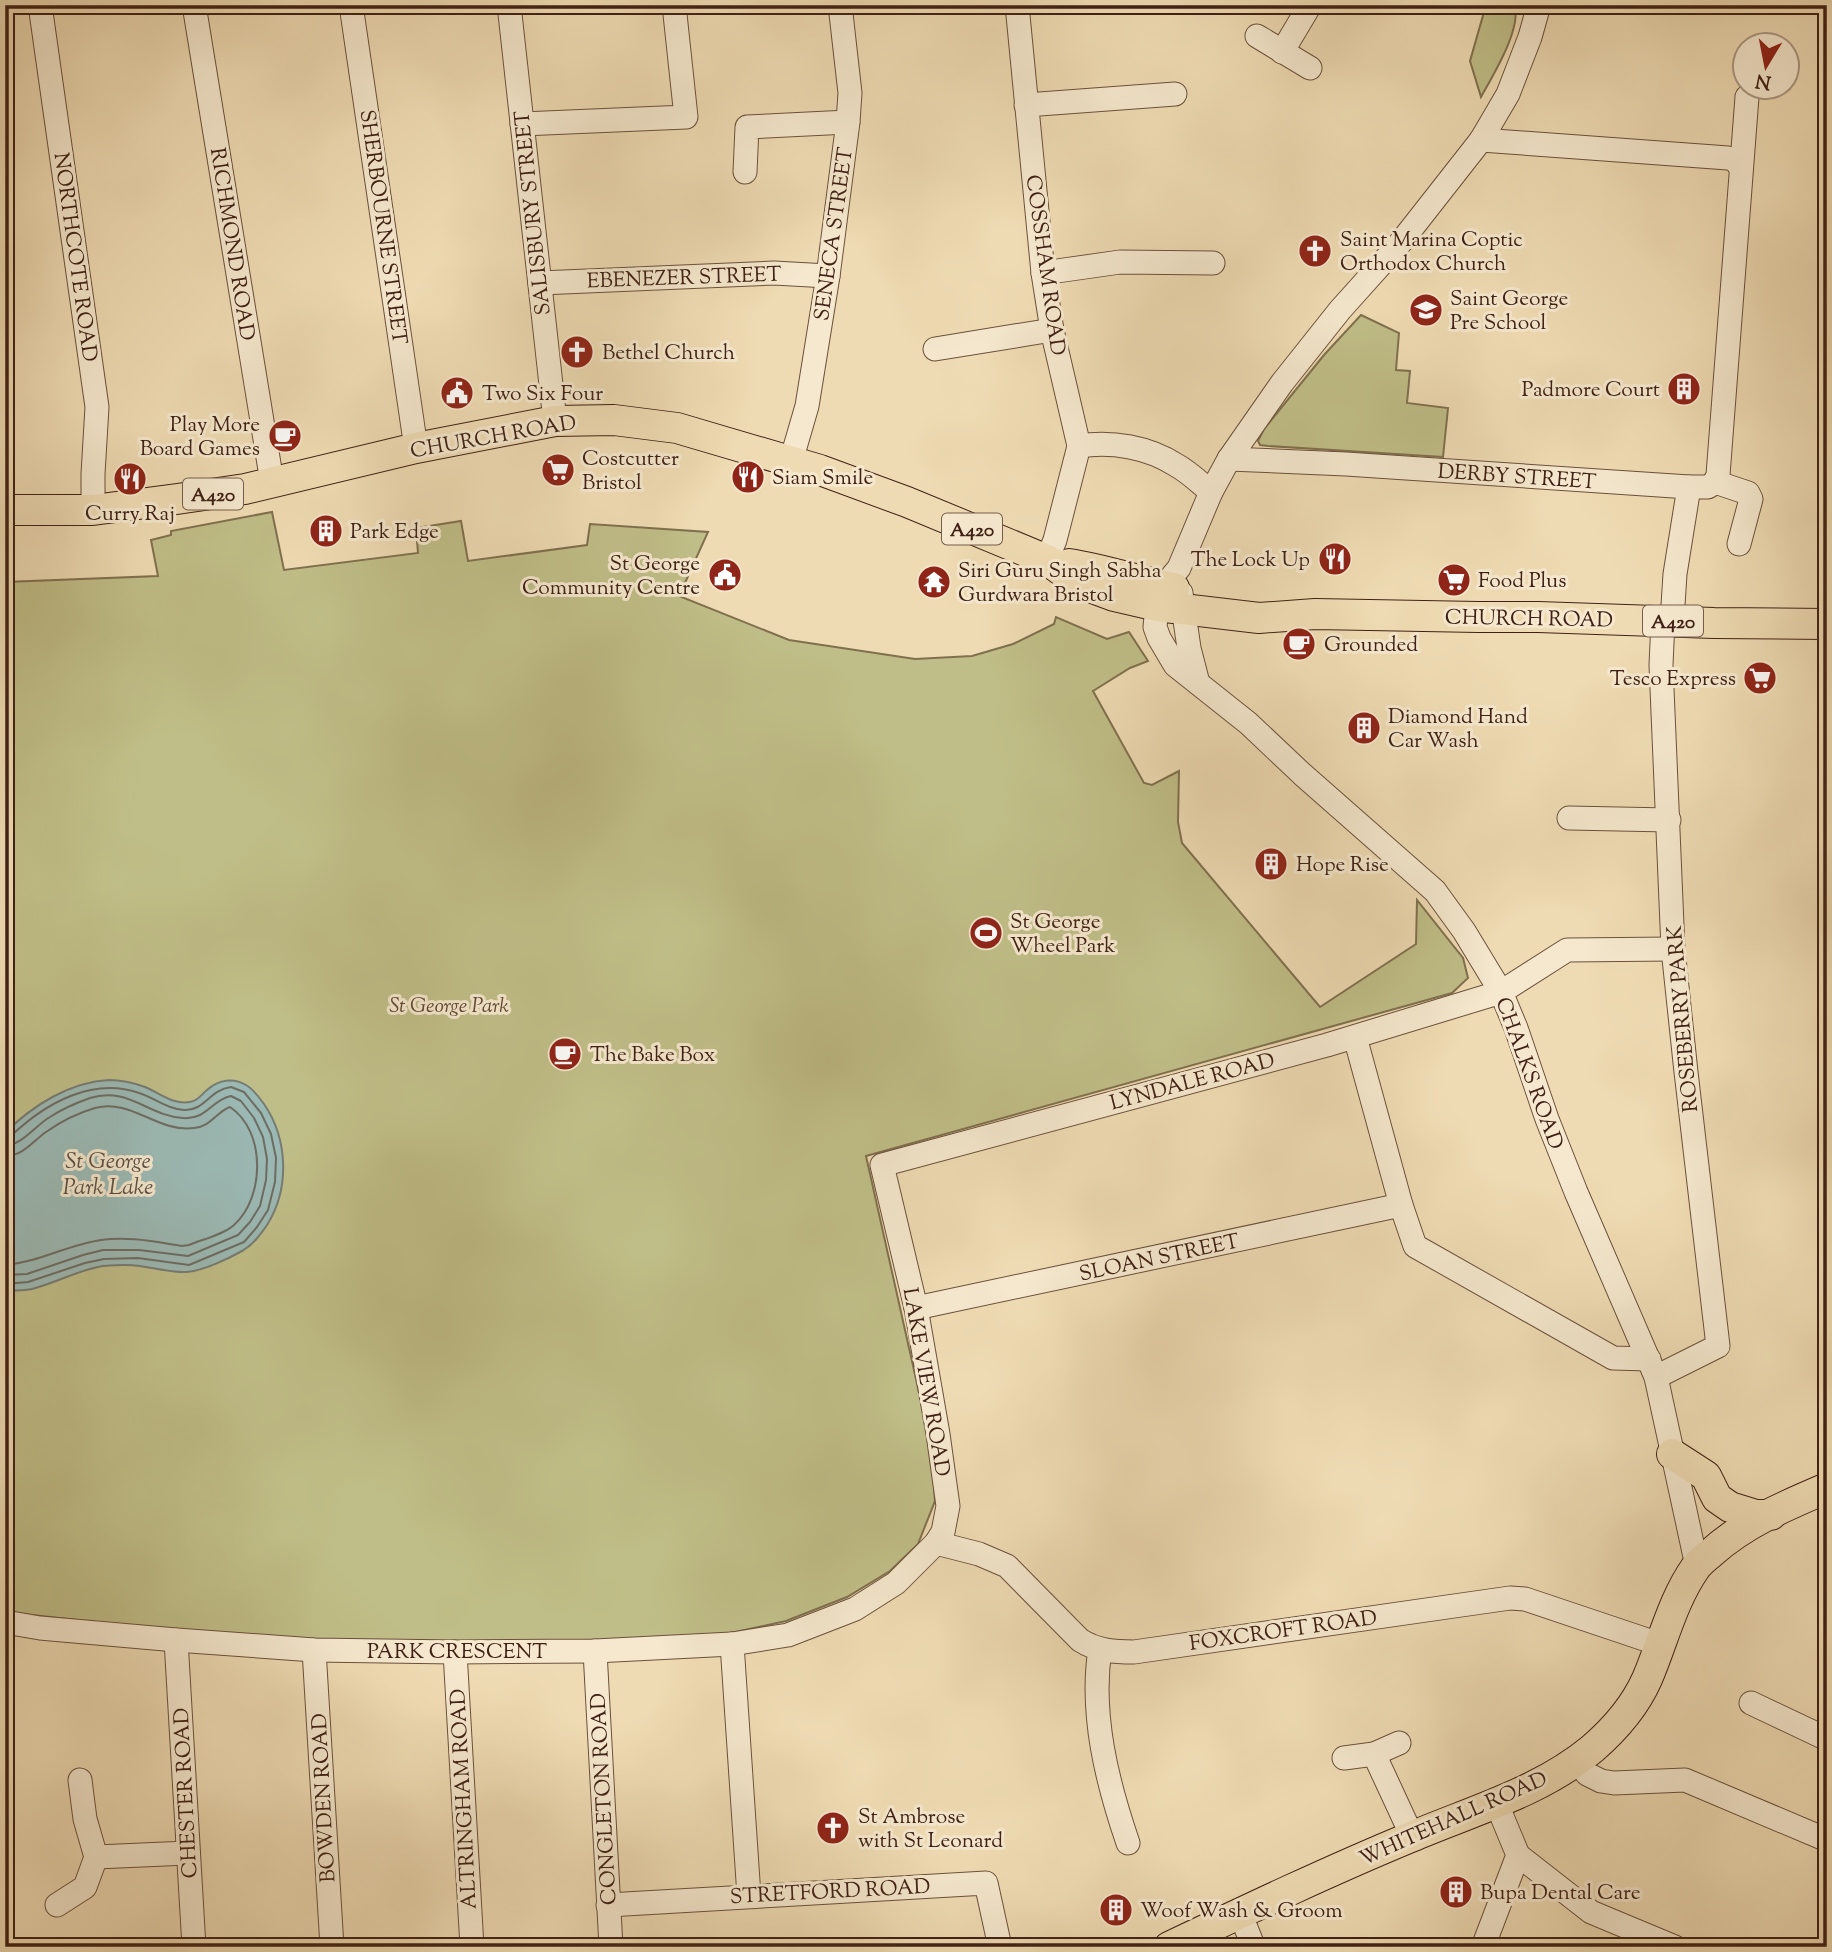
<svg xmlns="http://www.w3.org/2000/svg" width="1832" height="1952" font-family="'Sorts Mill Goudy',serif">
  <style>
    .green { fill: #c0be88; stroke: #80704e; stroke-width: 2 }
    .water { fill: #9bb9b4; stroke: #767c74; stroke-width: 2 }
    .lines { fill: none; stroke-linecap: round; stroke-linejoin: round }
    .shore { stroke: #6d6d64; stroke-width: 2 }
    .minor-casing { stroke: #6b503c; stroke-width: 25 }
    .major-casing { stroke: #3f2115; stroke-width: 32 }
    .minor { stroke: #f5e8ce; stroke-width: 23 }
    .major { stroke: #efdbb3; stroke-width: 30 }
    .labels { text-anchor: middle; stroke-width: 6; stroke-linejoin: round; paint-order: stroke }
    .shield { fill: #f5e8ce; stroke: #765d4c; stroke-width: 2 }
    .shield-label { font-size: 19px; font-weight: bold; fill: #3f2115 }
    .street-label { font-size: 21px; fill: #3f2115; stroke: #f5e8ce }
    .poi-label { font-size: 21px; fill: #3f2115; stroke: #f5e8ce; text-anchor: start }
    .park-label { font-size: 21px; font-style: italic; fill: #5f4832; stroke: #f5e8ce }
    .water-label { font-size: 23px; font-style: italic; fill: #5b4f45; stroke: #f5e8ce }
  </style>
  <rect width="100%" height="100%" fill="#efdbb3"/>
  <filter id="stains"><feTurbulence type="fractalNoise" baseFrequency=".00286" numOctaves="4"/><feColorMatrix values="0 0 0 0 .2 0 0 0 0 .09 0 0 0 0 .02 0 0 0 .5 -.17"/></filter>
  <radialGradient id="worn" r=".72"><stop offset=".6" stop-color="#630" stop-opacity="0"/><stop offset="1" stop-color="#630" stop-opacity=".3"/></radialGradient>
  <g class="green">
    <path d="M1486,5H1514C1523,27 1492,77 1481,97L1470,61Z"/>
    <polygon points="1361,315 1399,333 1396,370 1410,371 1407,403 1448,408 1443,457 1268,446 1260,445 1258,441 1264,429 1324,355"/>
    <polygon points="272,512 284,570 418,553 416,528 461,521 468,561 587,545 590,524 708,532 679,596 789,640 915,659 972,656 1013,644 1054,624 1056,617 1107,639 1129,632 1148,661 1130,668 1093,691 1144,783 1152,785 1179,771 1178,822 1182,843 1320,1007 1416,944 1417,900 1463,958 1468,978 1452,993 866,1156 931,1446 935,1501 918,1544 890,1571 847,1597 786,1621 708,1638 437,1643 303,1641 176,1631 5,1612 5,582 158,576 151,540 171,535 171,531"/>
  </g>
  <path class="water" d="M109,1080C122,1080 134,1083 145,1087C160,1093 173,1105 190,1102C198,1101 201,1095 207,1090C218,1080 233,1077 246,1085C253,1089 259,1097 264,1104C288,1139 290,1189 267,1225C260,1235 253,1245 242,1251C228,1259 202,1271 187,1272C172,1273 155,1268 140,1266C128,1264 114,1265 103,1266C78,1270 56,1283 32,1289C23,1291 14,1290 5,1291V1133C33,1105 70,1082 109,1080Z"/>
  <g class="lines">
    <g class="shore">
      <path d="M5,1137L12,1135C46,1103 92,1077 139,1093C155,1098 167,1109 184,1110C205,1111 209,1090 231,1087L244,1092L261,1113L271,1134L276,1158L275,1182L268,1210L257,1227L244,1242L189,1265L138,1258L104,1259L85,1263L28,1282L5,1284"/>
      <path d="M5,1146C22,1145 36,1125 50,1117C62,1109 76,1103 90,1098C128,1086 148,1116 183,1118C207,1120 211,1100 231,1096L241,1101L254,1118L263,1137L267,1159L266,1180L260,1206L250,1222L238,1235L188,1256L139,1250H103L83,1255L27,1274L5,1275"/>
      <path d="M5,1156C23,1156 32,1142 46,1132C60,1122 78,1113 95,1108C131,1098 158,1133 194,1128C212,1126 216,1112 230,1107C266,1131 265,1197 234,1225C223,1235 203,1239 189,1245L182,1246C155,1242 129,1236 101,1240C67,1245 40,1262 5,1265"/>
    </g>
    <defs>
      <g id="minor">
        <polyline points="40,5 97,407 93,474 93,510"/>
        <polyline points="194,5 272,482"/>
        <polyline points="351,5 416,448"/>
        <polyline points="509,5 555,421"/>
        <polyline points="1017,5 1043,273 1052,330 1079,446 1055,540 1047,560"/>
        <polyline points="1539,5 1530,37 1508,94 1481,140 1401,242 1340,310 1282,383 1229,459 1211,492 1179,568 1164,586 1157,606 1155,627 1159,638 1175,665 1248,723 1302,774 1435,891 1464,931 1501,992 1516,1028 1547,1119 1576,1192 1656,1377 1697,1566"/>
        <polyline points="1257,36 1310,68"/>
        <polyline points="1282,52 1310,5"/>
        <polyline points="1026,105 1175,94"/>
        <polyline points="522,124 686,117 674,5"/>
        <polyline points="1481,140 1728,158 1735,160 1741,168"/>
        <polyline points="745,172 747,127 848,122"/>
        <polyline points="1043,273 1120,262 1213,263"/>
        <polyline points="540,283 774,273 828,276"/>
        <polyline points="935,349 1052,330"/>
        <path d="M1079,446C1112,441 1148,447 1176,465C1189,472 1200,483 1211,492"/>
        <polyline points="1229,459 1346,464 1689,487 1708,487 1715,482 1748,493 1751,499 1739,544"/>
        <polyline points="791,461 807,406 828,276 848,122 850,93 840,5"/>
        <polyline points="1715,482 1718,475 1747,97"/>
        <polyline points="1181,593 1189,648 1198,683"/>
        <polyline points="1672,621 1675,574 1689,487"/>
        <polyline points="1569,818 1669,820"/>
        <polyline points="1355,1037 1401,1205 1415,1246 1613,1358 1649,1359"/>
        <polyline points="916,1308 1401,1205"/>
        <polyline points="1656,1377 1718,1346 1686,1072 1673,949 1661,665 1663,621"/>
        <path d="M936,1543L979,1554L1007,1566L1080,1640C1097,1651 1115,1652 1134,1652L1510,1598L1525,1599L1659,1644"/>
        <polyline points="5,1622 40,1628 176,1640 314,1650 455,1652 595,1651 732,1644 788,1635 855,1609 896,1583 936,1543 943,1532 948,1506 938,1434 916,1308 882,1165 1327,1045 1501,992 1567,950 1673,949"/>
        <polyline points="176,1640 194,1947"/>
        <polyline points="732,1644 749,1896"/>
        <path d="M1100,1649C1090,1714 1107,1782 1128,1843"/>
        <polyline points="314,1650 332,1947"/>
        <polyline points="595,1651 611,1947"/>
        <polyline points="455,1652 472,1947"/>
        <polyline points="1751,1703 1827,1739"/>
        <polyline points="1374,1754 1412,1836"/>
        <polyline points="1344,1758 1374,1754 1399,1743"/>
        <polyline points="1577,1761 1587,1774 1601,1781 1614,1783 1685,1780 1827,1840"/>
        <polyline points="1518,1855 1591,1912 1675,1947"/>
        <polyline points="96,1857 188,1853"/>
        <polyline points="57,1905 85,1887 96,1857 85,1819 80,1780"/>
        <polyline points="608,1905 986,1883 1000,1947"/>
        <polyline points="1240,1913 1252,1943 1252,1947"/>
        <polyline points="1483,1947 1518,1855 1496,1802"/>
      </g>
      <g id="major">
        <polyline points="5,510 93,510 177,499 245,489 416,448 555,421 614,420 677,428 820,470 907,502 1047,560 1079,583 1114,596 1157,606 1259,618 1315,614 1478,617 1538,617 1714,623 1827,624"/>
        <path d="M1069,564C1105,569 1139,582 1174,588"/>
        <polyline points="1672,1454 1706,1476 1717,1498 1730,1507 1756,1515 1771,1515"/>
        <path d="M1169,1947C1249,1909 1329,1871 1411,1837C1472,1811 1540,1792 1592,1749C1614,1730 1635,1706 1647,1679C1663,1642 1672,1601 1696,1567C1700,1562 1706,1557 1711,1553C1744,1523 1787,1505 1827,1488"/>
      </g>
    </defs>
    <use href="#minor" class="minor-casing"/>
    <use href="#major" class="major-casing"/>
    <use href="#minor" class="minor"/>
    <use href="#major" class="major"/>
  </g>
  <defs>
    <symbol id="church-disc" viewBox="-11 -11 22 22"><circle r="9.5" fill="#8f2418" stroke="#f5e8ce"/><path d="M-1.2-6h2.4v3.5h3.3v2.4h-3.3V6h-2.4V-.1h-3.3v-2.4h3.3Z" fill="#fff"/></symbol>
    <symbol id="school-disc" viewBox="-11 -11 22 22"><circle r="9.5" fill="#8f2418" stroke="#f5e8ce"/><path d="M0-5L7-2L0 1L-7-2ZM-4 1L0 2.5L4 1V4Q0 6-4 4Z" fill="#fff"/></symbol>
    <symbol id="building-disc" viewBox="-11 -11 22 22"><circle r="9.5" fill="#8f2418" stroke="#f5e8ce"/><path d="M-4-6H4V6H1V3H-1V6H-4ZM-2.5-4.3h1.7v1.8h-1.7ZM.8-4.3h1.7v1.8H.8ZM-2.5-1h1.7V.8h-1.7ZM.8-1h1.7V.8H.8Z" fill="#fff"/></symbol>
    <symbol id="civic-disc" viewBox="-11 -11 22 22"><circle r="9.5" fill="#8f2418" stroke="#f5e8ce"/><path d="M-.6-6.5H3V-4.5H.6V-3L4-1V1h2V6H-6V1h2V-1L-.6-3ZM-1.2 2.5V6h2.4V2.5Z" fill="#fff"/></symbol>
    <symbol id="cafe-disc" viewBox="-11 -11 22 22"><circle r="9.5" fill="#8f2418" stroke="#f5e8ce"/><path d="M-5.5-4.5H6V0H3Q3 3.5 0 3.5H-2.5Q-5.5 3.5-5.5 0ZM3-3.2v2h1.7v-2ZM-6 4.5H4V6H-6Z" fill="#fff"/></symbol>
    <symbol id="supermarket-disc" viewBox="-11 -11 22 22"><circle r="9.5" fill="#8f2418" stroke="#f5e8ce"/><path d="M-6-5.5h2.5l.6 2H6L4.5 2H-2.5L-4.4-4H-6ZM-1.5 3.2a1.3 1.3 0 1 0 .1 0ZM3 3.2a1.3 1.3 0 1 0 .1 0Z" fill="#fff"/></symbol>
    <symbol id="restaurant-disc" viewBox="-11 -11 22 22"><circle r="9.5" fill="#8f2418" stroke="#f5e8ce"/><path d="M-5-6h1v4h1v-4h1v4h1v-4h1v5L-1.5 .5V6h-2V.5L-5-1ZM5-6V6H3V1.5H1.5Q1.5-4 5-6Z" fill="#fff"/></symbol>
    <symbol id="temple-disc" viewBox="-11 -11 22 22"><circle r="9.5" fill="#8f2418" stroke="#f5e8ce"/><path d="M0-6L5-2H3V0L6.5 2.5H4V6H1.5V3h-3V6H-4V2.5H-6.5L-3 0V-2H-5Z" fill="#fff"/></symbol>
    <symbol id="stadium-disc" viewBox="-11 -11 22 22"><circle r="9.5" fill="#8f2418" stroke="#f5e8ce"/><path d="M0-5a6.5 5 0 1 0 0 10a6.5 5 0 1 0 0-10ZM-3.5-1.8h7v3.6h-7Z" fill="#fff"/></symbol>
  </defs>
  <g fill-rule="evenodd">
    <use href="#church-disc" x="1296" y="232" width="38" height="38"/>
    <use href="#school-disc" x="1407" y="291" width="38" height="38"/>
    <use href="#church-disc" x="558" y="333" width="38" height="38"/>
    <use href="#building-disc" x="1665" y="370" width="38" height="38"/>
    <use href="#civic-disc" x="438" y="374" width="38" height="38"/>
    <use href="#cafe-disc" x="266" y="417" width="38" height="38"/>
    <use href="#supermarket-disc" x="539" y="451" width="38" height="38"/>
    <use href="#restaurant-disc" x="729" y="458" width="38" height="38"/>
    <use href="#restaurant-disc" x="111" y="460" width="38" height="38"/>
    <use href="#building-disc" x="307" y="512" width="38" height="38"/>
    <use href="#restaurant-disc" x="1316" y="540" width="38" height="38"/>
    <use href="#civic-disc" x="706" y="556" width="38" height="38"/>
    <use href="#supermarket-disc" x="1435" y="561" width="38" height="38"/>
    <use href="#temple-disc" x="915" y="563" width="38" height="38"/>
    <use href="#cafe-disc" x="1280" y="625" width="38" height="38"/>
    <use href="#supermarket-disc" x="1741" y="659" width="38" height="38"/>
    <use href="#building-disc" x="1345" y="709" width="38" height="38"/>
    <use href="#building-disc" x="1252" y="845" width="38" height="38"/>
    <use href="#stadium-disc" x="967" y="914" width="38" height="38"/>
    <use href="#cafe-disc" x="546" y="1035" width="38" height="38"/>
    <use href="#church-disc" x="814" y="1809" width="38" height="38"/>
    <use href="#building-disc" x="1437" y="1873" width="38" height="38"/>
    <use href="#building-disc" x="1097" y="1891" width="38" height="38"/>
  </g>
  <g class="labels">
    <g class="shield">
      <rect x="183" y="478.5" width="60" height="31" rx="5"/>
      <rect x="942" y="513.5" width="60" height="31" rx="5"/>
      <rect x="1643" y="605.5" width="60" height="31" rx="5"/>
    </g>
    <g class="shield-label">
      <text x="213" y="501">A420</text>
      <text x="972" y="536">A420</text>
      <text x="1673" y="628">A420</text>
    </g>
    <g class="street-label">
      <text transform="translate(532 213) rotate(-96)" y="7">SALISBURY STREET</text>
      <text transform="translate(384 227) rotate(82)" y="7">SHERBOURNE STREET</text>
      <text transform="translate(833 234) rotate(-82)" y="7">SENECA STREET</text>
      <text transform="translate(233 244) rotate(81)" y="7">RICHMOND ROAD</text>
      <text transform="translate(76 257) rotate(82)" y="7">NORTHCOTE ROAD</text>
      <text transform="translate(1046 265) rotate(82)" y="7">COSSHAM ROAD</text>
      <text transform="translate(684 277) rotate(-2)" y="7">EBENEZER STREET</text>
      <text transform="translate(493 436) rotate(-10)" y="7">CHURCH ROAD</text>
      <text transform="translate(1517 476) rotate(4)" y="7">DERBY STREET</text>
      <text transform="translate(1529 618) rotate(1)" y="7">CHURCH ROAD</text>
      <text transform="translate(1682 1019) rotate(-95)" y="7">ROSEBERRY PARK</text>
      <text transform="translate(1530 1073) rotate(70)" y="7">CHALKS ROAD</text>
      <text transform="translate(1192 1081) rotate(-15)" y="7">LYNDALE ROAD</text>
      <text transform="translate(1159 1257) rotate(-12)" y="7">SLOAN STREET</text>
      <text transform="translate(927 1382) rotate(80)" y="7">LAKE VIEW ROAD</text>
      <text transform="translate(1283 1630) rotate(-8)" y="7">FOXCROFT ROAD</text>
      <text x="457" y="1658">PARK CRESCENT</text>
      <text transform="translate(185 1793) rotate(-93)" y="7">CHESTER ROAD</text>
      <text transform="translate(323 1798) rotate(-93)" y="7">BOWDEN ROAD</text>
      <text transform="translate(463 1799) rotate(-93)" y="7">ALTRINGHAM ROAD</text>
      <text transform="translate(603 1799) rotate(-93)" y="7">CONGLETON ROAD</text>
      <text transform="translate(1453 1818) rotate(-24)" y="7">WHITEHALL ROAD</text>
      <text transform="translate(830 1891) rotate(-3)" y="7">STRETFORD ROAD</text>
    </g>
    <g class="poi-label">
      <text x="1340" y="246">Saint Marina Coptic<tspan x="1340" dy="24">Orthodox Church</tspan></text>
      <text x="1450" y="305">Saint George<tspan x="1450" dy="24">Pre School</tspan></text>
      <text x="602" y="359">Bethel Church</text>
      <text x="1660" y="396" text-anchor="end">Padmore Court</text>
      <text x="482" y="400">Two Six Four</text>
      <text x="260" y="431" text-anchor="end">Play More<tspan x="260" dy="24">Board Games</tspan></text>
      <text x="582" y="465">Costcutter<tspan x="582" dy="24">Bristol</tspan></text>
      <text x="772" y="484">Siam Smile</text>
      <text x="130" y="520" text-anchor="middle">Curry Raj</text>
      <text x="350" y="538">Park Edge</text>
      <text x="1310" y="566" text-anchor="end">The Lock Up</text>
      <text x="700" y="570" text-anchor="end">St George<tspan x="700" dy="24">Community Centre</tspan></text>
      <text x="958" y="577">Siri Guru Singh Sabha<tspan x="958" dy="24">Gurdwara Bristol</tspan></text>
      <text x="1478" y="587">Food Plus</text>
      <text x="1324" y="651">Grounded</text>
      <text x="1736" y="685" text-anchor="end">Tesco Express</text>
      <text x="1388" y="723">Diamond Hand<tspan x="1388" dy="24">Car Wash</tspan></text>
      <text x="1296" y="871">Hope Rise</text>
      <text x="1010" y="928">St George<tspan x="1010" dy="24">Wheel Park</tspan></text>
      <text x="590" y="1061">The Bake Box</text>
      <text x="858" y="1823">St Ambrose<tspan x="858" dy="24">with St Leonard</tspan></text>
      <text x="1480" y="1899">Bupa Dental Care</text>
      <text x="1140" y="1917">Woof Wash &amp; Groom</text>
    </g>
    <g class="park-label">
      <text x="449" y="1012">St George Park</text>
    </g>
    <g class="water-label">
      <text x="108" y="1168">St George<tspan x="108" dy="26">Park Lake</tspan></text>
    </g>
  </g>
  <rect width="1832" height="1952" fill="none" stroke="#efdbb3" stroke-width="28"/>
  <rect x="7" y="7" width="1818" height="1938" fill="none" stroke="#3f2115" stroke-width="3.5"/>
  <rect x="14" y="14" width="1804" height="1924" fill="none" stroke="#3f2115" stroke-width="2"/>
  <g transform="translate(1766 66) rotate(190)"><circle r="33" fill="#f5e8ce" stroke="#ac9884" stroke-width="2"/>
  <path d="M0-5L12 26L0 18L-12 26Z" fill="#8f2418"/>
  <text y="-10" font-size="19" font-weight="bold" text-anchor="middle" fill="#3f2115">N</text>
  </g>
  <rect width="100%" height="100%" filter="url(#stains)"/>
  <rect width="100%" height="100%" fill="url(#worn)"/>
</svg>
